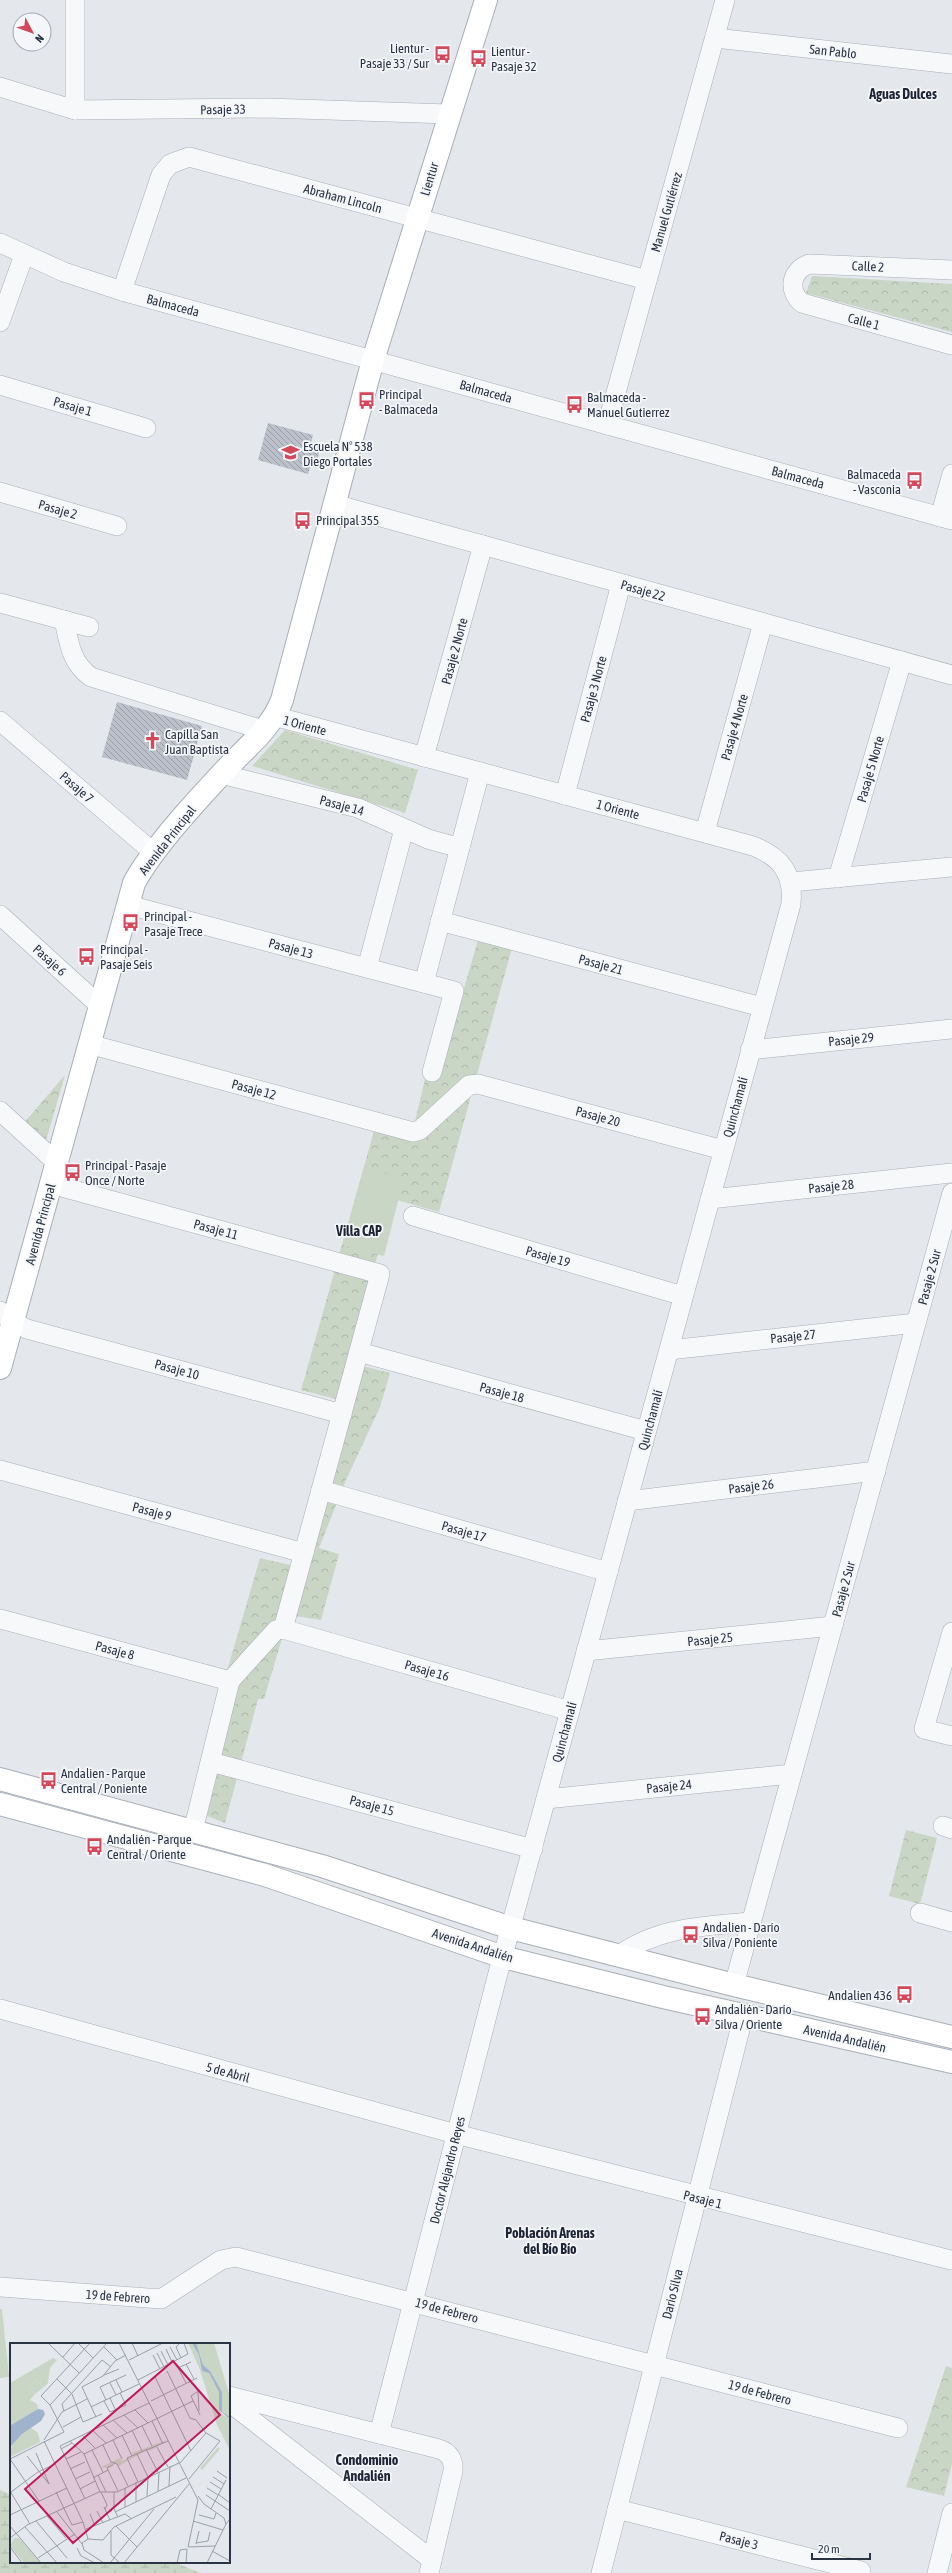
<svg xmlns="http://www.w3.org/2000/svg" width="952" height="2573" font-family="'Asap Condensed',sans-serif">
  <style>
    .forest { fill: url(#forest-crowns) }
    .wetland { fill: url(#wetland-marsh) }
    .garden { fill: #c9d6c5 }
    .building { fill: url(#building-back-hatch) }
    .lines { fill: none; stroke-linecap: round; stroke-linejoin: round }
    .minor-casing { stroke: #a9aeb7; stroke-width: 20 }
    .secondary-casing { stroke: #a9aeb7; stroke-width: 24 }
    .minor { stroke: #f7f8fa; stroke-width: 19 }
    .secondary { stroke: #fff; stroke-width: 22 }
    .labels { text-anchor: middle; stroke-width: 3.5; stroke-linejoin: round; paint-order: stroke }
    .poi-label { font-size: 13px; fill: #2b3445; stroke: #f4f6f9; text-anchor: start }
    .street-label { font-size: 13px; fill: #2b3445; stroke: #f4f6f9 }
    .neighbourhood-label { font-size: 14px; font-weight: bold; fill: #1d2536; stroke: #f4f6f9 }
    .inset-road { fill: none; stroke: #9a9fa9; stroke-width: 1 }
    .view { fill: #c2185b; fill-opacity: 0.15; stroke: #c2185b; stroke-width: 2 }
    .inset-edge { fill: none; stroke: #2b3445; stroke-width: 2 }
  </style>
  <defs>
    <pattern id="forest-crowns" width="20" height="18" patternUnits="userSpaceOnUse"><rect width="20" height="18" fill="#c9d6c5"/><path d="M2 6a3 3 0 1 1 6 0M12 15a3 3 0 1 1 6 0" fill="none" stroke="#adb8ab"/></pattern>
    <pattern id="wetland-marsh" width="20" height="14" patternUnits="userSpaceOnUse"><rect width="20" height="14" fill="#c9d6c5"/><path d="M1 5h8M5 5V1M11 12h8M15 12V8" fill="none" stroke="#adb8ab"/></pattern>
    <pattern id="building-back-hatch" width="6" height="6" patternUnits="userSpaceOnUse"><rect width="6" height="6" fill="#bbc0ca"/><path d="M-1 5l2 2M0 0l6 6M5-1l2 2" fill="none" stroke="#989da6"/></pattern>
  </defs>
  <rect width="100%" height="100%" fill="#e4e7ec"/>
  <g class="forest">
    <polygon points="812,276 952,284 952,332 806,293"/>
    <polygon points="285,730 418,770 405,813 252,766"/>
    <polygon points="478,940 512,948 439,1212 393,1199 348,1362 390,1373 380,1407 346,1480 319,1548 339,1554 321,1620 289,1615 264,1699 258,1699 225,1823 207,1816 246,1656 227,1671 260,1558 294,1566 336,1399 301,1390 374,1131 411,1139 444,998 460,1002"/>
    <polygon points="65,1075 45,1144 23,1124"/>
    <polygon points="906,1830 937,1838 920,1904 889,1896"/>
    <polygon points="946,2366 952,2368 952,2464 944,2496 906,2487"/>
  </g>
  <polygon class="wetland" points="0,2490 11,2495 11,2562 173,2562 201,2573 0,2573"/>
  <g class="garden">
    <polygon points="364,1168 404,1178 384,1256 344,1246"/>
    <polygon points="0,2309 2,2309 9,2377 0,2378"/>
  </g>
  <g class="building">
    <polygon points="268,423 313,435 311,443 321,445 316,466 311,465 308,474 258,460"/>
    <polygon points="117,702 202,726 187,780 102,757"/>
  </g>
  <g class="lines">
    <defs>
      <g id="minor">
        <polyline points="715,38 952,64"/>
        <polyline points="0,87 75,110 268,108 449,114"/>
        <polyline points="75,110 75,0"/>
        <polyline points="0,243 64,272 122,291 952,520"/>
        <path d="M952,270L809,264C790,271 788,291 802,303L952,345"/>
        <polyline points="122,291 161,175 170,164 189,157 647,280"/>
        <polyline points="0,322 24,255"/>
        <polyline points="0,385 146,428"/>
        <polyline points="607,425 725,0"/>
        <polyline points="0,492 117,526"/>
        <polyline points="334,504 952,675"/>
        <polyline points="940,517 952,474"/>
        <polyline points="0,603 89,627"/>
        <path d="M64,620C69,643 71,663 91,677L263,730"/>
        <path d="M274,716L753,846C781,857 794,874 791,904L497,1977L379,2434"/>
        <polyline points="0,721 154,853"/>
        <polyline points="424,757 483,545"/>
        <polyline points="221,774 358,808 428,839 460,848"/>
        <polyline points="565,795 621,584"/>
        <polyline points="705,832 763,623"/>
        <polyline points="838,878 902,661"/>
        <polyline points="791,882 952,867"/>
        <polyline points="128,905 454,991 432,1072"/>
        <polyline points="0,915 99,1005"/>
        <polyline points="440,921 762,1007"/>
        <polyline points="367,968 404,829"/>
        <polyline points="424,983 480,772"/>
        <polyline points="89,1044 413,1132 420,1130 469,1085 478,1084 723,1150"/>
        <polyline points="750,1050 952,1029"/>
        <polyline points="0,1111 57,1163"/>
        <polyline points="51,1184 380,1274 283,1629"/>
        <polyline points="710,1199 952,1173"/>
        <polyline points="413,1216 683,1296"/>
        <polyline points="0,1311 13,1322 27,1329 342,1414"/>
        <polyline points="669,1350 916,1323"/>
        <polyline points="359,1352 646,1431"/>
        <polyline points="0,1470 304,1553"/>
        <polyline points="321,1490 608,1572"/>
        <polyline points="627,1501 876,1471"/>
        <polyline points="0,1619 230,1681"/>
        <polyline points="952,1632 924,1729 952,1736"/>
        <polyline points="586,1651 833,1626"/>
        <polyline points="211,1762 533,1849"/>
        <polyline points="546,1799 792,1774"/>
        <polyline points="943,1826 952,1829"/>
        <polyline points="193,1831 230,1681 276,1630 283,1629 570,1711"/>
        <polyline points="920,1913 952,1922"/>
        <path d="M618,1956C657,1927 705,1926 751,1922"/>
        <polyline points="734,1985 952,1193"/>
        <polyline points="0,2009 456,2134 951,2260"/>
        <polyline points="0,2287 161,2299 221,2260 236,2257 898,2428"/>
        <path d="M229,2396L439,2449C449,2452 454,2460 453,2471L429,2573"/>
        <polyline points="229,2402 432,2560"/>
        <polyline points="617,2509 861,2571"/>
        <polyline points="601,2573 744,2014"/>
        <polyline points="937,2573 952,2513"/>
      </g>
      <g id="secondary">
        <path d="M0,1368L134,883C154,846 199,798 229,766C248,746 272,727 282,700L373,360L486,0"/>
        <polyline points="0,1779 322,1866 511,1928 734,1985 952,2037"/>
        <polyline points="0,1804 265,1875 503,1957 663,1997 952,2062"/>
      </g>
    </defs>
    <use href="#minor" class="minor-casing"/>
    <use href="#secondary" class="secondary-casing"/>
    <use href="#minor" class="minor"/>
    <use href="#secondary" class="secondary"/>
  </g>
  <defs>
    <symbol id="bus-bare" viewBox="-9 -9 18 18"><path d="M-5-6H5V4H4V6H2V4H-2V6H-4V4H-5ZM-3.5-4V0h7V-4ZM-3.5 1.2v1.5H-2V1.2ZM2 1.2v1.5H3.5V1.2Z" fill="#d1495b" stroke="#f4f6f9" stroke-width="2.5" paint-order="stroke"/></symbol>
    <symbol id="school-bare" viewBox="-9 -9 18 18"><path d="M0-5L7-2L0 1L-7-2ZM-4 1L0 2.5L4 1V4Q0 6-4 4Z" fill="#d1495b" stroke="#f4f6f9" stroke-width="2.5" paint-order="stroke"/></symbol>
    <symbol id="church-bare" viewBox="-9 -9 18 18"><path d="M-1.2-6h2.4v3.5h3.3v2.4h-3.3V6h-2.4V-.1h-3.3v-2.4h3.3Z" fill="#d1495b" stroke="#f4f6f9" stroke-width="2.5" paint-order="stroke"/></symbol>
  </defs>
  <g fill-rule="evenodd">
    <use href="#bus-bare" x="430" y="42" width="25" height="25"/>
    <use href="#bus-bare" x="466" y="46" width="25" height="25"/>
    <use href="#bus-bare" x="354" y="388" width="25" height="25"/>
    <use href="#bus-bare" x="562" y="392" width="25" height="25"/>
    <use href="#school-bare" x="278" y="440" width="25" height="25"/>
    <use href="#bus-bare" x="902" y="468" width="25" height="25"/>
    <use href="#bus-bare" x="290" y="508" width="25" height="25"/>
    <use href="#church-bare" x="140" y="728" width="25" height="25"/>
    <use href="#bus-bare" x="118" y="910" width="25" height="25"/>
    <use href="#bus-bare" x="74" y="944" width="25" height="25"/>
    <use href="#bus-bare" x="60" y="1160" width="25" height="25"/>
    <use href="#bus-bare" x="36" y="1768" width="25" height="25"/>
    <use href="#bus-bare" x="82" y="1834" width="25" height="25"/>
    <use href="#bus-bare" x="678" y="1922" width="25" height="25"/>
    <use href="#bus-bare" x="892" y="1982" width="25" height="25"/>
    <use href="#bus-bare" x="690" y="2004" width="25" height="25"/>
  </g>
  <g class="labels">
    <g class="poi-label">
      <text x="429" y="53" text-anchor="end">Lientur -<tspan x="429" dy="15">Pasaje 33 / Sur</tspan></text>
      <text x="491" y="56">Lientur -<tspan x="491" dy="15">Pasaje 32</tspan></text>
      <text x="379" y="399">Principal<tspan x="379" dy="15">- Balmaceda</tspan></text>
      <text x="587" y="402">Balmaceda -<tspan x="587" dy="15">Manuel Gutierrez</tspan></text>
      <text x="303" y="451">Escuela Nº 538<tspan x="303" dy="15">Diego Portales</tspan></text>
      <text x="901" y="479" text-anchor="end">Balmaceda<tspan x="901" dy="15">- Vasconia</tspan></text>
      <text x="316" y="525">Principal 355</text>
      <text x="165" y="739">Capilla San<tspan x="165" dy="15">Juan Baptista</tspan></text>
      <text x="144" y="921">Principal -<tspan x="144" dy="15">Pasaje Trece</tspan></text>
      <text x="100" y="954">Principal -<tspan x="100" dy="15">Pasaje Seis</tspan></text>
      <text x="85" y="1170">Principal - Pasaje<tspan x="85" dy="15">Once / Norte</tspan></text>
      <text x="61" y="1778">Andalien - Parque<tspan x="61" dy="15">Central / Poniente</tspan></text>
      <text x="107" y="1844">Andalién - Parque<tspan x="107" dy="15">Central / Oriente</tspan></text>
      <text x="703" y="1932">Andalien - Darío<tspan x="703" dy="15">Silva / Poniente</tspan></text>
      <text x="892" y="2000" text-anchor="end">Andalien 436</text>
      <text x="715" y="2014">Andalién - Darío<tspan x="715" dy="15">Silva / Oriente</tspan></text>
    </g>
    <g class="street-label">
      <text transform="translate(833 51) rotate(6)" y="5">San Pablo</text>
      <text transform="translate(223 109) rotate(-1)" y="5">Pasaje 33</text>
      <text transform="translate(429 179) rotate(-73)" y="5">Lientur</text>
      <text transform="translate(343 198) rotate(15)" y="5">Abraham Lincoln</text>
      <text transform="translate(666 212) rotate(-74)" y="5">Manuel Gutiérrez</text>
      <text transform="translate(868 266) rotate(3)" y="5">Calle 2</text>
      <text transform="translate(173 305) rotate(15)" y="5">Balmaceda</text>
      <text transform="translate(864 321) rotate(15)" y="5">Calle 1</text>
      <text transform="translate(486 391) rotate(16)" y="5">Balmaceda</text>
      <text transform="translate(73 406) rotate(16)" y="5">Pasaje 1</text>
      <text transform="translate(798 477) rotate(15)" y="5">Balmaceda</text>
      <text transform="translate(58 509) rotate(16)" y="5">Pasaje 2</text>
      <text transform="translate(643 590) rotate(16)" y="5">Pasaje 22</text>
      <text transform="translate(454 651) rotate(-75)" y="5">Pasaje 2 Norte</text>
      <text transform="translate(593 689) rotate(-75)" y="5">Pasaje 3 Norte</text>
      <text transform="translate(305 725) rotate(15)" y="5">1 Oriente</text>
      <text transform="translate(734 727) rotate(-74)" y="5">Pasaje 4 Norte</text>
      <text transform="translate(870 769) rotate(-74)" y="5">Pasaje 5 Norte</text>
      <text transform="translate(77 787) rotate(41)" y="5">Pasaje 7</text>
      <text transform="translate(342 805) rotate(15)" y="5">Pasaje 14</text>
      <text transform="translate(618 809) rotate(15)" y="5">1 Oriente</text>
      <text transform="translate(167 840) rotate(-52)" y="5">Avenida Principal</text>
      <text transform="translate(291 948) rotate(15)" y="5">Pasaje 13</text>
      <text transform="translate(50 960) rotate(42)" y="5">Pasaje 6</text>
      <text transform="translate(601 964) rotate(15)" y="5">Pasaje 21</text>
      <text transform="translate(851 1039) rotate(-6)" y="5">Pasaje 29</text>
      <text transform="translate(254 1089) rotate(15)" y="5">Pasaje 12</text>
      <text transform="translate(735 1107) rotate(-75)" y="5">Quinchamalí</text>
      <text transform="translate(598 1116) rotate(15)" y="5">Pasaje 20</text>
      <text transform="translate(831 1186) rotate(-6)" y="5">Pasaje 28</text>
      <text transform="translate(40 1224) rotate(-75)" y="5">Avenida Principal</text>
      <text transform="translate(216 1229) rotate(15)" y="5">Pasaje 11</text>
      <text transform="translate(548 1256) rotate(16)" y="5">Pasaje 19</text>
      <text transform="translate(929 1277) rotate(-75)" y="5">Pasaje 2 Sur</text>
      <text transform="translate(793 1336) rotate(-6)" y="5">Pasaje 27</text>
      <text transform="translate(177 1369) rotate(15)" y="5">Pasaje 10</text>
      <text transform="translate(502 1392) rotate(15)" y="5">Pasaje 18</text>
      <text transform="translate(650 1420) rotate(-75)" y="5">Quinchamalí</text>
      <text transform="translate(751 1486) rotate(-7)" y="5">Pasaje 26</text>
      <text transform="translate(152 1511) rotate(15)" y="5">Pasaje 9</text>
      <text transform="translate(464 1531) rotate(16)" y="5">Pasaje 17</text>
      <text transform="translate(843 1589) rotate(-75)" y="5">Pasaje 2 Sur</text>
      <text transform="translate(710 1639) rotate(-6)" y="5">Pasaje 25</text>
      <text transform="translate(115 1650) rotate(15)" y="5">Pasaje 8</text>
      <text transform="translate(427 1670) rotate(16)" y="5">Pasaje 16</text>
      <text transform="translate(564 1732) rotate(-75)" y="5">Quinchamalí</text>
      <text transform="translate(669 1786) rotate(-6)" y="5">Pasaje 24</text>
      <text transform="translate(372 1805) rotate(15)" y="5">Pasaje 15</text>
      <text transform="translate(473 1945) rotate(18)" y="5">Avenida Andalién</text>
      <text transform="translate(845 2038) rotate(13)" y="5">Avenida Andalién</text>
      <text transform="translate(228 2072) rotate(15)" y="5">5 de Abril</text>
      <text transform="translate(447 2170) rotate(-76)" y="5">Doctor Alejandro Reyes</text>
      <text transform="translate(703 2199) rotate(14)" y="5">Pasaje 1</text>
      <text transform="translate(672 2294) rotate(-76)" y="5">Dario Silva</text>
      <text transform="translate(118 2296) rotate(4)" y="5">19 de Febrero</text>
      <text transform="translate(447 2310) rotate(15)" y="5">19 de Febrero</text>
      <text transform="translate(760 2392) rotate(15)" y="5">19 de Febrero</text>
      <text transform="translate(739 2540) rotate(14)" y="5">Pasaje 3</text>
    </g>
    <g class="neighbourhood-label">
      <text x="903" y="99">Aguas Dulces</text>
      <text x="359" y="1236">Villa CAP</text>
      <text x="550" y="2238">Población Arenas<tspan x="550" dy="16">del Bío Bío</tspan></text>
      <text x="367" y="2465">Condominio<tspan x="367" dy="16">Andalién</tspan></text>
    </g>
  </g>
  <g transform="translate(10 2343)">
    <rect width="220" height="220" fill="#e4e7ec"/>
    <path d="M26,37L34,44L25,51L18,44Z" fill="#c9d6c5"/>
    <path d="M43,15L47,17L40,25L38,40L34,44L26,37L18,44L25,51L20,57L27,61L28,66L0,83V40ZM20,84L28,90L30,99L0,114L2,100ZM156,97L147,104L139,108L138,106L109,123L107,120L98,125L91,124L110,115L112,118L123,113L122,110ZM208,104L210,106L192,127L190,125ZM4,195H9L31,220H14L0,203Z" fill="#c9d6c5"/>
    <path d="M178,0H182L189,12L192,28L199,30L209,49V65L213,72L217,74L212,69V49L200,28L193,22L186,0H204L220,54V75L217,74L220,77V107L207,82L190,27Z" fill="#c9d6c5"/>
    <path d="M24,87L29,97L12,105L6,96Z" fill="#c9d6c5"/>
    <path d="M182,0H186L193,22L200,28L212,49V69L220,74V81V76L209,67V49L199,30L192,28L189,12ZM28,66L33,67L35,71L31,78L12,91L0,104L1,82Z" fill="#9fb4cc"/>
    <path class="inset-road" d="M38,0L69,30M68,0L83,15M109,0L188,157L178,204L205,203M122,0L128,13M170,0L166,4L171,15M94,4L107,17M160,4L167,17M156,6L162,19M151,8L158,22M147,10L154,24M143,12L150,26M53,14L65,0M119,17L153,0M176,21L184,36M167,23L176,40M168,25L181,19M157,28L180,75L186,77L196,90M94,32L109,26M145,34L181,108M47,36L62,51L73,79L92,71M106,37L112,49M128,37L178,11L174,0M100,40L106,52M188,48L189,68M100,55L105,66M96,57L90,44L116,32M94,58L100,69L116,62L110,50M141,58L187,35M40,62L97,0M81,64L129,41M125,67L138,80M54,68L52,61L92,17L101,24M114,72L128,85M190,72L181,53L190,47M86,74L72,44L93,33L105,18L116,12M103,77L117,90M142,78L153,101M93,82L107,95M132,83L142,103M53,84L71,74M82,87L96,100M122,87L132,108M72,92L85,105M112,92L122,113M34,97L52,69L77,56M103,97L112,116M34,98L73,179L78,196M60,98L74,111L90,149M93,102L101,119L107,121L118,143M147,104L158,124M51,106L62,100M136,106L148,129M82,107L93,129M26,110L39,141M74,111L183,58M127,111L138,134L137,153M17,113L39,141M0,116L54,89L40,62L31,53L80,0M0,116L29,158M56,116L71,109M170,120L196,90L210,98L179,136M103,122L97,125L108,148M60,126L75,119M207,128L217,135M88,132L96,149M203,134L214,141M83,135L98,127M65,136L80,129M128,139L117,115L158,98M200,139L211,146M159,143L160,123M197,145L208,152M70,146L85,138M0,148L20,181M148,148L149,129M1,149L28,129L45,121M46,149L62,182L73,179M91,149L97,162L95,166M104,149V166L108,174M208,151L220,160M196,152L220,168M188,153L194,161L214,175L216,181M75,156L50,103L139,60M126,159V139M94,164L100,177M115,164V145M201,166L216,137M87,168L93,180M47,169L72,201M105,169L176,135M80,171L85,183M0,172L57,145M189,172L204,176L206,170M37,173L56,195M26,178L57,215M183,178L213,187M0,183L31,220M106,183L127,204M15,184L47,220M76,186L115,171L122,176M101,188V212L110,220M0,195L17,182L89,149H107L169,120M78,196L93,197L104,184L166,154M78,196L72,200L74,207L94,220M186,200L198,198L200,189M186,201L189,188M0,204L12,220M67,205L71,213L85,220M202,208L220,218M28,215L65,191M100,220L144,166M114,220L179,141M167,220L170,207L177,206M176,220L177,206M197,220L216,181L220,176"/>
    <path class="view" d="M163,18L210,72L63,200L15,146Z"/>
    <rect width="220" height="220" class="inset-edge"/>
  </g>
  <g transform="translate(32 32) rotate(131)"><circle r="19" fill="#f4f6f9" stroke="#a4a8b1"/>
  <path d="M0-3L7 15L0 10L-7 15Z" fill="#d1495b"/>
  <text y="-6" font-size="11" font-weight="bold" text-anchor="middle" fill="#2b3445">N</text>
  </g>
  <path d="M812 2553v6h58v-6" fill="none" stroke="#2b3445" stroke-width="2"/>
  <text x="818" y="2553" font-size="12" fill="#2b3445" stroke="#f4f6f9" stroke-width="3" paint-order="stroke">20 m</text>
</svg>
